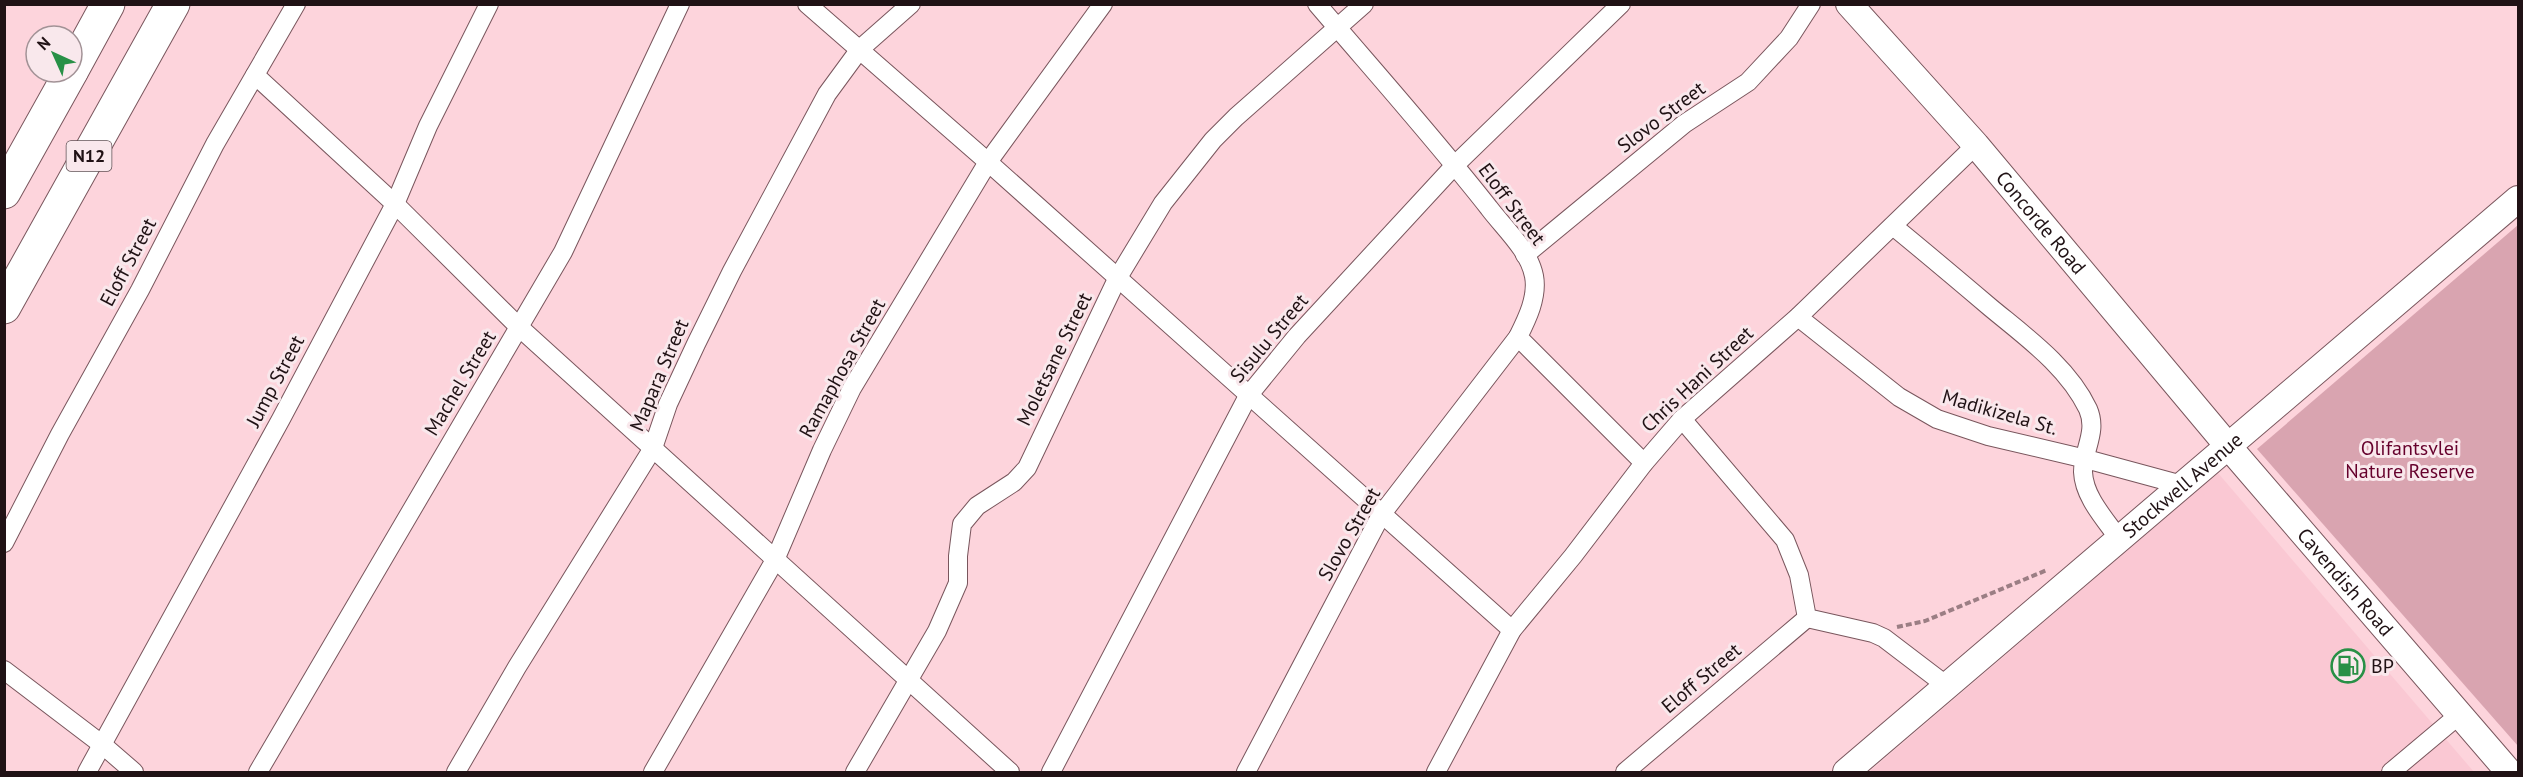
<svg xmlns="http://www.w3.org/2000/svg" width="2523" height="777" font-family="'PT Sans',sans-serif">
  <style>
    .built { fill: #fac8d3 }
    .green { fill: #d9a4b0 }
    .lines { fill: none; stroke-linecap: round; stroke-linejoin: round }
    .street-casing { stroke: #79565d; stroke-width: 20 }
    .secondary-casing { stroke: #79565d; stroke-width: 28 }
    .highway-casing { stroke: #79565d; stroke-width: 35 }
    .path { stroke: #9b7e84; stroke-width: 4; stroke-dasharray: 6 3; stroke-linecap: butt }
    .street { stroke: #fff; stroke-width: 18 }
    .secondary { stroke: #fff; stroke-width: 26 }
    .highway { stroke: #fff; stroke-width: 33 }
    .labels { text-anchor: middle; stroke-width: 6; stroke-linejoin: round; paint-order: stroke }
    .shield { fill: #f9e8ec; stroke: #615256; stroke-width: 1.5 }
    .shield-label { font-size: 18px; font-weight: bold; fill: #201215 }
    .street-label { font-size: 20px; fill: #201215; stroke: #f9e8ec }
    .park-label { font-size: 20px; fill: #66002c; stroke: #f9e8ec }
    .poi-label { font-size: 20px; fill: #201215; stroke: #f9e8ec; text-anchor: start }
  </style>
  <rect width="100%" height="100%" fill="#fdd4dc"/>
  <polygon class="built" points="2218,473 2474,772 1869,772"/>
  <polygon class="green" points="2518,225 2518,746 2257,449"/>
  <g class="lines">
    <defs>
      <g id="street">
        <polyline points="807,4 988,162 1512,630"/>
        <path d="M1317,4C1375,72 1434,138 1489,208C1504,228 1529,250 1534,276C1538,297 1527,319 1518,337L1644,463"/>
        <polyline points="255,75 395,204 519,327 1010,772"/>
        <path d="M1893,226C1926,253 1958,280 1991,308C2026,337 2068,367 2088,409C2098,432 2083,449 2083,472C2084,497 2105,519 2119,539"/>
        <polyline points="1525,255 1684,124 1748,82 1789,38 1811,4"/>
        <polyline points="1798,317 1899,397 1937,419 1988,436 2086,459 2182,485"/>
        <polyline points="1682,419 1785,540 1799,575 1807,618 1873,633 1884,638 1947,686"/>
        <polyline points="4,543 60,434 140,290 215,144 296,4"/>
        <polyline points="4,670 104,746 134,772"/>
        <polyline points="87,772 281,419 395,204 428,126 489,4"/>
        <polyline points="258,772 563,252 680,4"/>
        <polyline points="456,772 517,667 653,448 668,404 696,344 732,271 827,94 860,49 911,4"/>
        <polyline points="653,772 775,560 822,450 852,388 988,162 1103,4"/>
        <polyline points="855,772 937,631 958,583 958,556 962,524 977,506 1014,482 1027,468 1117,279 1163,203 1213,140 1236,117 1364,4"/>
        <polyline points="1051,772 1248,396 1297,336 1455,165 1621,4"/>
        <polyline points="1246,772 1381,515 1518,337"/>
        <polyline points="1436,772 1512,630 1573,556 1644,463 1682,419 1798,317 1976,145"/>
        <polyline points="1625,772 1807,618"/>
        <polyline points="2391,772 2459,715"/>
      </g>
      <g id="secondary">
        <path id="s1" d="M1849,4L1976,145L2228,446L2509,772"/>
        <path id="s2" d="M1846,772L2518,199"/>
      </g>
      <g id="highway">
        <polyline points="72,70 108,4"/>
        <polyline points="4,192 71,72"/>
        <polyline points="4,307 173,4"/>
      </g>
    </defs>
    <use href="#street" class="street-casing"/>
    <use href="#secondary" class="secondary-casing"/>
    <use href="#highway" class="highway-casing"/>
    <polyline class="path" points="1897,627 1925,621 2047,570"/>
    <use href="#street" class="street"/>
    <use href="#secondary" class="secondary"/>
    <use href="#highway" class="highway"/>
  </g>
  <defs>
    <symbol id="fuel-ring" viewBox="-11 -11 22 22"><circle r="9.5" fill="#f9e8ec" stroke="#289046" stroke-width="1.5"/><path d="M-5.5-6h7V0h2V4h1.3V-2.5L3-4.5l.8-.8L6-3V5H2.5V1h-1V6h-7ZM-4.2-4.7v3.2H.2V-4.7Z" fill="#289046"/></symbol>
  </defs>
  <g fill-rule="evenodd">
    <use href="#fuel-ring" x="2329" y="647" width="38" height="38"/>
  </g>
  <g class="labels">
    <rect class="shield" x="66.5" y="141" width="45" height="30" rx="4.5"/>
    <g class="shield-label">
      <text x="89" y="162">N12</text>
    </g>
    <g class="street-label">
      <text transform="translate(1661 117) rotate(-37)" y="7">Slovo Street</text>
      <text transform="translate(1512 204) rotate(53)" y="7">Eloff Street</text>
      <text dy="7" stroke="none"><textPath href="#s1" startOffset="291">Concorde Road</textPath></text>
      <text transform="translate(128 262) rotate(-62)" y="7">Eloff Street</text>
      <text transform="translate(1269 338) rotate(-50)" y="7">Sisulu Street</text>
      <text transform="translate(1054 359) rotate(-64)" y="7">Moletsane Street</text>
      <text transform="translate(842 368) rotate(-61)" y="7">Ramaphosa Street</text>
      <text transform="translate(659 375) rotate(-67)" y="7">Mapara Street</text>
      <text transform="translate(1697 379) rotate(-43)" y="7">Chris Hani Street</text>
      <text transform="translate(275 381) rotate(-62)" y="7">Jump Street</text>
      <text transform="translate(460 383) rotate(-59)" y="7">Machel Street</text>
      <text transform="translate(2000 412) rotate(16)" y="7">Madikizela St.</text>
      <text dy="7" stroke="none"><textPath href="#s2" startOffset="442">Stockwell Avenue</textPath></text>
      <text transform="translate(1349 534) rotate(-60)" y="7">Slovo Street</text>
      <text dy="7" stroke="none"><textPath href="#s1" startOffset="762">Cavendish Road</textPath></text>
      <text transform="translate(1701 678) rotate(-40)" y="7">Eloff Street</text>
    </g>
    <g class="park-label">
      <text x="2410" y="455">Olifantsvlei<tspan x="2410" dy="23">Nature Reserve</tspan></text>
    </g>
    <g class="poi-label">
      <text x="2371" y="673">BP</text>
    </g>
  </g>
  <rect width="2523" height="777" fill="none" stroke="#201215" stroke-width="12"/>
  <g transform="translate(54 54) rotate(315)"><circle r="28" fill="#f9e8ec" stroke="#a29296" stroke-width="1.5"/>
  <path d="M0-4.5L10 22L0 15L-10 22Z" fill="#289046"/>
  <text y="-9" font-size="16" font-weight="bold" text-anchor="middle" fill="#201215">N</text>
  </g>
</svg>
